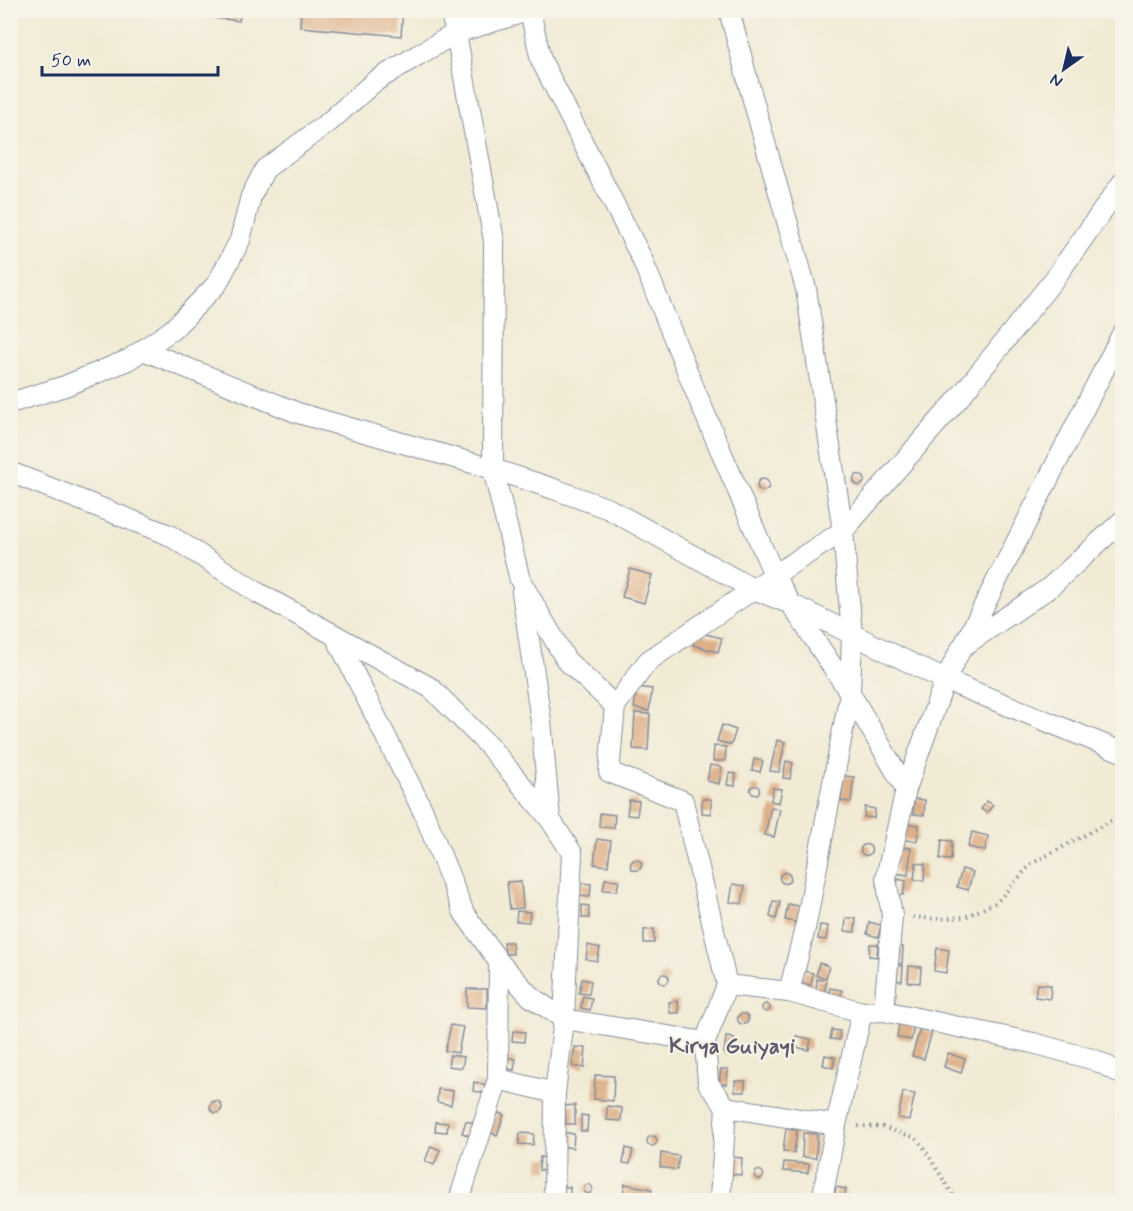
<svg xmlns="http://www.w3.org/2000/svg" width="1133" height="1211" font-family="Mynerve,sans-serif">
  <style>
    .building { fill: #deb089 }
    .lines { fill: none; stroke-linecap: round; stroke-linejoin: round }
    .minor-casing { stroke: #868d9a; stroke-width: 22 }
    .path { stroke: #868d9a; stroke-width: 4; stroke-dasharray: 1.5 4.5; stroke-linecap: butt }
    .minor { stroke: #fff; stroke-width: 20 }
    .labels { text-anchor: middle; stroke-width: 4.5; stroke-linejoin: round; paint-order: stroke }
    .quarter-label { font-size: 22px; font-weight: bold; fill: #5f5c6d; stroke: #f7f3e8 }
  </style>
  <rect width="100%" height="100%" fill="#f7f3e8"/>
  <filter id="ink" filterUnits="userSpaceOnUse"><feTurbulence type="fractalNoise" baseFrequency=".0167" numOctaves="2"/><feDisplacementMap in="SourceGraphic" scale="12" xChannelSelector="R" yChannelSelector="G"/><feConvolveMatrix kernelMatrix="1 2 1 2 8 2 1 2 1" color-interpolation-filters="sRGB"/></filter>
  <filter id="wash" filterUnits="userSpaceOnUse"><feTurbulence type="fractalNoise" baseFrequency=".008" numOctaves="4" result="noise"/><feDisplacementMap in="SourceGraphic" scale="24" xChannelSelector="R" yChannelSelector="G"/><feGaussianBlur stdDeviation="1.35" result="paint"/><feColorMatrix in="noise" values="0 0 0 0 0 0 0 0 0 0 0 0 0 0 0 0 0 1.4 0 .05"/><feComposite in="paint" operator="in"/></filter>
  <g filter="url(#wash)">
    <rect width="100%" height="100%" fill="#f1ebd5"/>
    <g id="blocks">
      <g class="building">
        <polygon points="210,10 241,10 239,21 209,17"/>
        <polygon points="301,10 403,10 401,36 300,27"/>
        <circle cx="859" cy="480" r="5.5"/>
        <circle cx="763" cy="485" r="6"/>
        <polygon points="630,569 652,575 644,603 622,597"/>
        <polygon points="697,632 722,638 718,652 693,645"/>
        <polygon points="637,687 652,689 649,711 634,708"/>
        <polygon points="635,713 650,714 648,750 633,749"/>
        <polygon points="722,725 736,730 731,745 717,741"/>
        <polygon points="777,740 785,742 779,772 770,771"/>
        <polygon points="714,746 726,747 725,761 713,761"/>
        <polygon points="754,759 763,761 760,772 752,770"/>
        <polygon points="786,761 793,763 790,779 783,778"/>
        <polygon points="710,765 722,767 719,784 707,781"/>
        <polygon points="729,773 736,774 735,786 727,785"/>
        <polygon points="844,776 854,777 851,802 841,801"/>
        <circle cx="755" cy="790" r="4.5"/>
        <polygon points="773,788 782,789 779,803 771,801"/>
        <polygon points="702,799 711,799 711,814 702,813"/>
        <polygon points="914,799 925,800 924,815 913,814"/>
        <polygon points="629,800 639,801 637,816 627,815"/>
        <polygon points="987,801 993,805 987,813 981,809"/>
        <polygon points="771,807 780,809 774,837 765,835"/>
        <polygon points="865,807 875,809 874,818 864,817"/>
        <polygon points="600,813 615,815 614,828 599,827"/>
        <polygon points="905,823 919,825 917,841 903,840"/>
        <polygon points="972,832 988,836 985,851 968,847"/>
        <polygon points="597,839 611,841 608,866 594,864"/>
        <polygon points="942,840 952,841 951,860 940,859"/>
        <circle cx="866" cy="850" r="5.5"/>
        <polygon points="898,847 911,848 908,875 895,873"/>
        <circle cx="636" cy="865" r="5.5"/>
        <polygon points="916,863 925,864 924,881 914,880"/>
        <polygon points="962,869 973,872 968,890 957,887"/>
        <circle cx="785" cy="878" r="5.5"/>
        <polygon points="605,879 619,880 617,891 603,890"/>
        <polygon points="898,879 906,881 903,895 895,894"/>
        <polygon points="521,881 523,908 510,909 507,882"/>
        <polygon points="581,883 591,884 590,897 580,896"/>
        <polygon points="733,884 745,886 742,904 730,902"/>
        <polygon points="773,901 780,902 776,919 770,917"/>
        <polygon points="788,904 803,907 799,923 785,920"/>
        <polygon points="582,905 589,906 589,918 582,918"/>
        <polygon points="517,911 530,912 529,922 516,921"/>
        <polygon points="846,918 856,918 855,932 845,931"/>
        <polygon points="869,922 881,925 878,937 867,934"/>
        <polygon points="820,925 828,926 826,940 818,939"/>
        <polygon points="654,929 654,943 644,943 644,930"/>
        <polygon points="504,942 512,942 513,954 505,954"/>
        <polygon points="870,944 878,944 877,957 869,956"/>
        <polygon points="588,945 600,948 597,961 586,959"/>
        <polygon points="893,946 903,947 902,964 892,963"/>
        <polygon points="937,948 949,950 946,973 934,971"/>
        <polygon points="819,963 829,966 826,978 816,976"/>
        <polygon points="893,965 903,966 902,981 892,980"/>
        <polygon points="909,966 921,967 920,983 908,982"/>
        <polygon points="804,971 813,973 811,985 802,983"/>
        <circle cx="664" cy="979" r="5"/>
        <polygon points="582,979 591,981 589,994 579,993"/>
        <polygon points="817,979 826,981 825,992 816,991"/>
        <polygon points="1037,984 1051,985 1050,999 1035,997"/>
        <polygon points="830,988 842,990 840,1002 828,1000"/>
        <polygon points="467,989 487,989 487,1008 467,1007"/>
        <polygon points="583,996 592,998 590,1010 581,1008"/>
        <polygon points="678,1001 679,1013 670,1013 669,1002"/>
        <circle cx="766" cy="1008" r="4"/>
        <circle cx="743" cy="1019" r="5.5"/>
        <polygon points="899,1023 914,1026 911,1040 897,1037"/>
        <polygon points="451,1025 463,1027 458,1053 445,1051"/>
        <polygon points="920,1029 932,1032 924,1059 912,1056"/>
        <polygon points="832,1030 840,1031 839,1040 830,1039"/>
        <polygon points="513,1031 525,1032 524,1042 512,1041"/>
        <polygon points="796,1036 811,1039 809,1050 795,1047"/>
        <polygon points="726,1037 734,1038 732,1054 724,1053"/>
        <polygon points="575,1047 586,1048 584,1068 572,1066"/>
        <polygon points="948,1053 965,1059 961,1073 944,1067"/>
        <polygon points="450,1055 464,1057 462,1068 448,1066"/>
        <polygon points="825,1055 835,1057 833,1068 823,1065"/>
        <polygon points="506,1057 516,1059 514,1070 504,1068"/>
        <polygon points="721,1069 728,1069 727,1084 719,1084"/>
        <polygon points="595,1075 614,1076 613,1101 594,1099"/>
        <rect x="735" y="1081" width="10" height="11"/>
        <polygon points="474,1082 487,1085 485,1093 473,1091"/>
        <polygon points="438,1089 453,1091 451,1105 437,1102"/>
        <polygon points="903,1092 915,1094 909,1120 898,1118"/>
        <circle cx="216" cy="1107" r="6"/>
        <polygon points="575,1105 575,1124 566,1124 565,1106"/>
        <polygon points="607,1106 622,1108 621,1121 607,1120"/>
        <polygon points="496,1112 504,1115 497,1135 489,1132"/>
        <polygon points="581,1115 588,1116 587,1131 581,1131"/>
        <polygon points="466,1121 477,1124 473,1137 462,1133"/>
        <polygon points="436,1122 448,1123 447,1132 435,1131"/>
        <polygon points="786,1129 797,1130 794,1153 783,1151"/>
        <polygon points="562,1132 574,1134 573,1148 560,1146"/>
        <polygon points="520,1133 534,1134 533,1145 519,1144"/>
        <polygon points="803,1133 817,1134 816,1158 802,1157"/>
        <circle cx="652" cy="1141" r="5"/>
        <polygon points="431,1146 440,1150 434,1165 425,1161"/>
        <polygon points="626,1148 633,1150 630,1164 623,1163"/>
        <polygon points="661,1153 679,1156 677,1170 660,1167"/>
        <polygon points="540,1157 550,1158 549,1171 539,1170"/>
        <polygon points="732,1157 742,1158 741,1175 731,1174"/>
        <polygon points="784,1162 809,1164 808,1173 783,1171"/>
        <circle cx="759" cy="1175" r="4.5"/>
        <polygon points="625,1184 652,1189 650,1200 630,1200 622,1199"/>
        <circle cx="588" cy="1189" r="4.5"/>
        <rect x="560" y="1187" width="10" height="13"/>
        <polygon points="836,1187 846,1189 844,1200 834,1199"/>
      </g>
    </g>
  </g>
  <g filter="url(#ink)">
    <use href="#blocks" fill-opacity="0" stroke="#868d9a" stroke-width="1.5"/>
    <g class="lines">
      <defs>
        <g id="minor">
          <polyline points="450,10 456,33 494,241 493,469 520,580 566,660 615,706 609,772 683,801 727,985 705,1042 708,1083 726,1107 720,1200"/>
          <polyline points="729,10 750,89 806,289 843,531 852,634 850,693 806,924 789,992"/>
          <polyline points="530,11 541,60 642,259 696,393 774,575 791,604 850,693 906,789"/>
          <polyline points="143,350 298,413 493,469 554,489 609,509 753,589 791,604 945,680 1122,752"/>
          <polyline points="10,403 65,386 128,360 172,330 217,284 240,240 251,196 265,169 329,122 374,82 418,55 456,33 531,10"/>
          <polyline points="10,472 169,535 258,593 431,688 488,745 550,819"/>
          <polyline points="522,592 541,721 550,819 572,853 564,1019 555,1093 554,1200"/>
          <polyline points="335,635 424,813 464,913 499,962 531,997 564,1019 705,1042"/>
          <polyline points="964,645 1122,334"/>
          <polyline points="615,706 648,661 774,575 843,531 959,398 1055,278 1122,183"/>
          <polyline points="727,985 789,992 862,1012"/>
          <polyline points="884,1011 1033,1043 1095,1060 1122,1074"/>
          <polyline points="498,1079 499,962"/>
          <polyline points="726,1107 836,1125"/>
          <polyline points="459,1200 498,1079 555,1093"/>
          <polyline points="822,1200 836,1125 862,1012 884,1011 892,916 886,878 906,789 945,680 962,647 1049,588 1122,521"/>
        </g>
      </defs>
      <use href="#minor" class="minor-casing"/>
      <g class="path">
        <polyline points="913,917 936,919 965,917 997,902 1031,864 1122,815"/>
        <polyline points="858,1126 882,1127 916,1138 924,1148 956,1200"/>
      </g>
      <use href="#minor" class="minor"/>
    </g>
  </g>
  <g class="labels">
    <g class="quarter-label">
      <text x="732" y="1053">Kirya Guiyayi</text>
    </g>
  </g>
  <rect width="1133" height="1211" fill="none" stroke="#f7f3e8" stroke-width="36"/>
  <g transform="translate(1064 69) rotate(214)" stroke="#f7f3e8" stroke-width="4.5" paint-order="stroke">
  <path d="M0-4.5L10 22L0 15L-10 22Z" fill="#1b2f5e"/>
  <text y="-9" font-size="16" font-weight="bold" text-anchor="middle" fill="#1b2f5e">N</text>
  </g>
  <path d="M42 66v9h176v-9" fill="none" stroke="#1b2f5e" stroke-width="3"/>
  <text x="51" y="66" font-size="18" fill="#1b2f5e" stroke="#f7f3e8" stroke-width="4.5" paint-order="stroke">50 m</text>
</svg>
